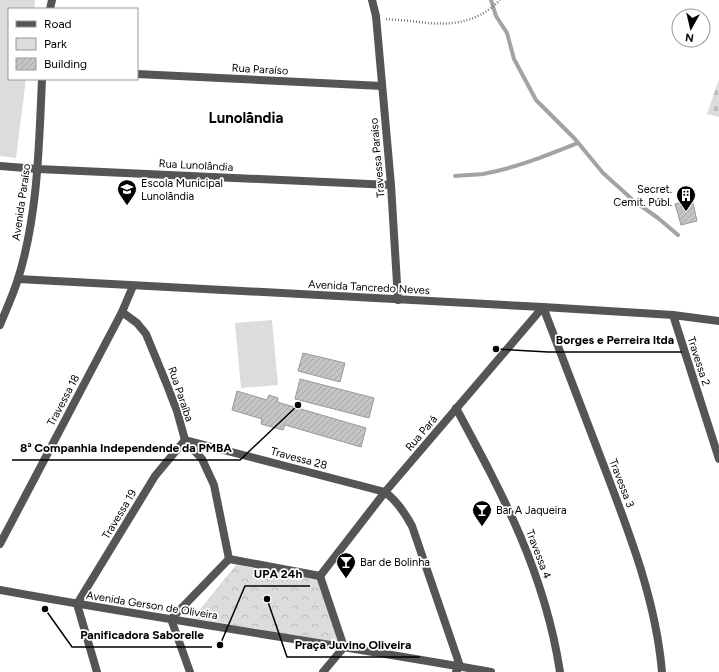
<svg xmlns="http://www.w3.org/2000/svg" width="719" height="672" font-family="Figtree,sans-serif">
  <style>
    .green { fill: #dcdcdc }
    .forest { fill: url(#forest-crowns) }
    .cemetery { fill: url(#cemetery-stones) }
    .lines { fill: none; stroke-linecap: round; stroke-linejoin: round }
    .stream { stroke: #a3a3a3; stroke-width: 4 }
    .building { fill: url(#building-hatch); stroke: #999 }
    .path { stroke: #777; stroke-width: 2.5; stroke-dasharray: 1 2; stroke-linecap: butt }
    .minor { stroke: #555; stroke-width: 8 }
    .tertiary { stroke: #555; stroke-width: 8 }
    .labels { text-anchor: middle; stroke-width: 3.5; stroke-linejoin: round; paint-order: stroke }
    .street-label { font-size: 11px; fill: #000; stroke: #fff }
    .poi-label { font-size: 11px; fill: #000; stroke: #fff; text-anchor: start }
    .district-label { font-size: 15px; font-weight: bold; fill: #000; stroke: #fff }
    .leader { fill: none; stroke: #000; stroke-width: 1.5 }
    .callout-dot { fill: #000; stroke: #fff; stroke-width: 1.5 }
    .callout-label { font-size: 12px; text-anchor: middle; font-weight: bold; fill: #000; stroke: #fff; stroke-width: 3.5; stroke-linejoin: round; paint-order: stroke }
  </style>
  <defs>
    <pattern id="forest-crowns" width="20" height="18" patternUnits="userSpaceOnUse"><rect width="20" height="18" fill="#dcdcdc"/><path d="M2 6a3 3 0 1 1 6 0M12 15a3 3 0 1 1 6 0" fill="none" stroke="#bbb"/></pattern>
    <pattern id="cemetery-stones" width="16" height="16" patternUnits="userSpaceOnUse"><rect width="16" height="16" fill="#dcdcdc"/><path d="M2 7V4a2 2 0 0 1 4 0v3zM10 15v-3a2 2 0 0 1 4 0v3z" fill="#bbb"/></pattern>
    <pattern id="building-hatch" width="6" height="6" patternUnits="userSpaceOnUse"><rect width="6" height="6" fill="#c4c4c4"/><path d="M-1 1l2-2M0 6l6-6M5 7l2-2" fill="none" stroke="#a7a7a7"/></pattern>
  </defs>
  <rect width="100%" height="100%" fill="#fff"/>
  <g class="green">
    <polygon points="0,0 35,0 34,9 9,9 9,79 26,79 16,158 0,156"/>
    <polygon points="272,320 278,385 241,388 235,323"/>
  </g>
  <polygon class="forest" points="236,565 318,579 340,643 193,618"/>
  <polygon class="cemetery" points="719,79 719,117 707,114"/>
  <g class="lines">
    <g class="stream">
      <polyline points="491,0 496,16 507,33 514,59 536,100 575,139 603,173 634,201 658,218 678,235"/>
      <path d="M455,176C464,175 474,175 483,174C516,168 548,155 578,143"/>
    </g>
  </g>
  <g class="building">
    <polygon points="692,199 697,221 681,225 675,204"/>
    <polygon points="303,353 345,363 340,382 298,371"/>
    <polygon points="300,379 374,398 369,418 295,399"/>
    <polygon points="237,391 267,400 269,395 278,398 277,402 366,428 361,447 285,425 283,430 261,424 262,419 232,410"/>
  </g>
  <g class="lines">
    <path class="path" d="M386,19C394,20 403,20 411,21C446,26 474,26 500,0"/>
    <g class="minor">
      <polyline points="372,0 376,16 391,185 398,300"/>
      <polyline points="50,9 52,0"/>
      <polyline points="137,74 382,86"/>
      <polyline points="0,166 38,169 391,185"/>
      <path d="M18,279L543,307C564,361 584,415 605,469C630,535 656,601 662,672"/>
      <polyline points="122,312 137,323 146,334 167,385 177,411 185,440 202,459 214,485 229,559"/>
      <polyline points="673,315 719,459"/>
      <path d="M0,325C6,310 13,295 18,279C38,215 39,145 42,79"/>
      <path d="M456,408C503,495 545,573 560,672"/>
      <polyline points="0,544 122,312 133,286"/>
      <polyline points="320,576 344,647 323,672"/>
      <polyline points="171,619 190,672"/>
      <path d="M97,672L77,604L155,476L185,440L385,492C397,501 405,513 412,526L460,666L456,672"/>
    </g>
    <g class="tertiary">
      <path d="M0,590C163,620 328,643 491,672"/>
      <polyline points="171,619 229,559 320,576 385,492 543,307 673,315 719,321"/>
    </g>
  </g>
  <defs>
    <symbol id="school-pin" viewBox="-11 -11 22 30"><path d="M0 17L-7.5 6A9.5 9.5 0 1 1 7.5 6Z" fill="#000" stroke="#fff"/><path d="M0-5L7-2L0 1L-7-2ZM-4 1L0 2.5L4 1V4Q0 6-4 4Z" fill="#fff"/></symbol>
    <symbol id="building-pin" viewBox="-11 -11 22 30"><path d="M0 17L-7.5 6A9.5 9.5 0 1 1 7.5 6Z" fill="#000" stroke="#fff"/><path d="M-4-6H4V6H1V3H-1V6H-4ZM-2.5-4.3h1.7v1.8h-1.7ZM.8-4.3h1.7v1.8H.8ZM-2.5-1h1.7V.8h-1.7ZM.8-1h1.7V.8H.8Z" fill="#fff"/></symbol>
    <symbol id="bar-pin" viewBox="-11 -11 22 30"><path d="M0 17L-7.5 6A9.5 9.5 0 1 1 7.5 6Z" fill="#000" stroke="#fff"/><path d="M-6-5H6L.8 .8V4.5H3.5V6h-7V4.5H-.8V.8Z" fill="#fff"/></symbol>
  </defs>
  <g fill-rule="evenodd">
    <use href="#school-pin" x="116" y="178" width="22" height="30"/>
    <use href="#building-pin" x="675" y="184" width="22" height="30"/>
    <use href="#bar-pin" x="471" y="499" width="22" height="30"/>
    <use href="#bar-pin" x="335" y="551" width="22" height="30"/>
  </g>
  <g class="labels">
    <g class="street-label">
      <text transform="translate(260 69) rotate(3)" y="4">Rua Paraíso</text>
      <text transform="translate(377 158) rotate(-95)" y="4">Travessa Paraíso</text>
      <text transform="translate(196 165) rotate(3)" y="4">Rua Lunolândia</text>
      <text transform="translate(21 202) rotate(-82)" y="4">Avenida Paraíso</text>
      <text transform="translate(369 287) rotate(3)" y="4">Avenida Tancredo Neves</text>
      <text transform="translate(699 361) rotate(72)" y="4">Travessa 2</text>
      <text transform="translate(181 394) rotate(71)" y="4">Rua Paraíba</text>
      <text transform="translate(63 400) rotate(-62)" y="4">Travessa 18</text>
      <text transform="translate(421 433) rotate(-50)" y="4">Rua Pará</text>
      <text transform="translate(299 458) rotate(15)" y="4">Travessa 28</text>
      <text transform="translate(622 483) rotate(69)" y="4">Travessa 3</text>
      <text transform="translate(119 514) rotate(-59)" y="4">Travessa 19</text>
      <text transform="translate(539 554) rotate(69)" y="4">Travessa 4</text>
      <text transform="translate(152 605) rotate(9)" y="4">Avenida Gerson de Oliveira</text>
    </g>
    <g class="poi-label">
      <text x="141" y="187">Escola Municipal<tspan x="141" dy="13">Lunolândia</tspan></text>
      <text x="672" y="193" text-anchor="end">Secret.<tspan x="672" dy="13">Cemit. Públ.</tspan></text>
      <text x="496" y="514">Bar A Jaqueira</text>
      <text x="360" y="566">Bar de Bolinha</text>
    </g>
    <g class="district-label">
      <text x="246" y="123">Lunolândia</text>
    </g>
  </g>
  <path class="leader" d="M496 349L548 352H682M298 405L240 460H12M220 645L245 586H310M45 609L72 647H212M267 599L287 657H420"/>
  <g class="callout-dot">
    <circle cx="496" cy="349" r="4"/>
    <circle cx="298" cy="405" r="4"/>
    <circle cx="220" cy="645" r="4"/>
    <circle cx="45" cy="609" r="4"/>
    <circle cx="267" cy="599" r="4"/>
  </g>
  <g class="callout-label">
    <text x="615" y="344">Borges e Perreira ltda</text>
    <text x="126" y="452">8ª Companhia Independende da PMBA</text>
    <text x="278" y="578">UPA 24h</text>
    <text x="142" y="639">Panificadora Saborelle</text>
    <text x="353" y="649">Praça Juvino Oliveira</text>
  </g>
  <rect x="8" y="8" width="130" height="72" fill="#ffffff" stroke="#999999"/>
  <rect x="16" y="21" width="20" height="6" fill="#555555" stroke="#999999"/>
  <text x="44" y="28" font-size="12" fill="#000000">Road</text>
  <rect x="16" y="38" width="20" height="12" fill="#dcdcdc" stroke="#999999"/>
  <text x="44" y="48" font-size="12" fill="#000000">Park</text>
  <rect x="16" y="58" width="20" height="12" fill="url(#building-hatch)" stroke="#999999"/>
  <text x="44" y="68" font-size="12" fill="#000000">Building</text>
  <g transform="translate(691 28) rotate(188)"><circle r="19" fill="#ffffff" stroke="#999999"/>
  <path d="M0-3L7 15L0 10L-7 15Z" fill="#000000"/>
  <text y="-6" font-size="11" font-weight="bold" text-anchor="middle" fill="#000000">N</text>
  </g>
</svg>
